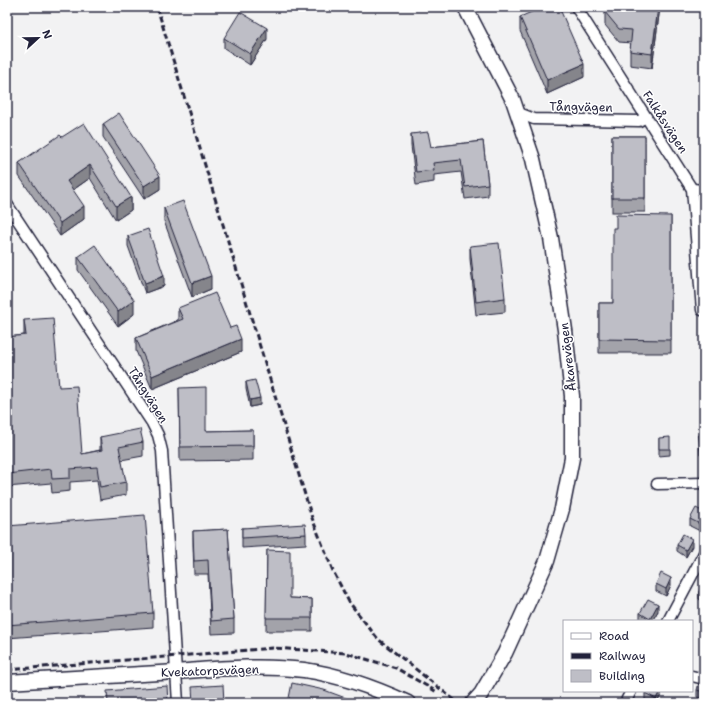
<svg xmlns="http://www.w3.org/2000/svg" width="711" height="710" font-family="'Shantell Sans',sans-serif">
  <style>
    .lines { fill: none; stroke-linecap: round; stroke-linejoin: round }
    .street-casing { stroke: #22223b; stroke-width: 13 }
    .secondary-casing { stroke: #22223b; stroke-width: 17 }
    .street { stroke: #fff; stroke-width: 10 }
    .secondary { stroke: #fff; stroke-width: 14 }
    .rail { stroke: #22223b; stroke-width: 3; stroke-dasharray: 6 3; stroke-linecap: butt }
    .wall { fill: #a3a3aa; stroke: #22223b }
    .shaded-wall { fill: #85858b; stroke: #22223b }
    .building { fill: #bebec6; stroke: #22223b }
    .labels { text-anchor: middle; stroke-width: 3; stroke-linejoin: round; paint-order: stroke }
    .street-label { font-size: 12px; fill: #22223b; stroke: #fff }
  </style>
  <rect width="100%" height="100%" fill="#f2f2f3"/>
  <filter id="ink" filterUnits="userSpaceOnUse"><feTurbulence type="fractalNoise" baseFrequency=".025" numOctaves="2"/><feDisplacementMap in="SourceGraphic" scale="8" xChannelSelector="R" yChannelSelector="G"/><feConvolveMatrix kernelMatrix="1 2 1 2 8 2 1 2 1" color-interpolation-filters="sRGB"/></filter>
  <g filter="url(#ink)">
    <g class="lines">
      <defs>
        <g id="street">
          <polyline points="576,7 692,189 702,310"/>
          <polyline points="516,112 534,119 639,121 646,117"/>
          <polyline points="692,189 704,190"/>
          <polyline points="7,204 152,423 158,435 162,451 178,703"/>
          <polyline points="657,484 704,483"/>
          <polyline points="668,621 704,553"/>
          <polyline points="692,676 704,679"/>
          <polyline points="625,703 631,691"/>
        </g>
        <g id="secondary">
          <polyline points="465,7 513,100 533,159 551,238 565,330 572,396 572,458 562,509 547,561 505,653 481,694 473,703"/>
          <path d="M7,682C57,679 108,676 159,673C207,670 256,664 304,670C340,675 375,688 408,703"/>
        </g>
      </defs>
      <use href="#street" class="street-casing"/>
      <use href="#secondary" class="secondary-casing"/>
      <use href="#street" class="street"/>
      <use href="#secondary" class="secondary"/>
      <g class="rail">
        <polyline points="157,7 312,518 333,571 349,602 378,639 458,703"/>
        <polyline points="7,670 273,648 346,653 396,668 437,692"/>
      </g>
    </g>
    <g class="wall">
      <polygon points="605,7 660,7 652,68 630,65 630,51 631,43 619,42 605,25"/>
      <polygon points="520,17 584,77 547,94 520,31"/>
      <polygon points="224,38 267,39 250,65 224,48"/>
      <polygon points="103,124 160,189 144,199 103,137"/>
      <polygon points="411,134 431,147 483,141 488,184 488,196 465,199 461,172 434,175 434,182 416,185 411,146"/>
      <rect x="612" y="136" width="33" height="76"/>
      <polygon points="62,137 131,197 131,210 116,220 90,178 73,190 84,219 60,236 19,176 19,163"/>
      <polygon points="164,208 211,289 192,297 164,221"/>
      <polygon points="671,216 671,353 599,353 599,303 613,303 616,228"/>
      <polygon points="128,236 164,286 145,293 128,246"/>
      <polygon points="470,246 505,298 505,312 476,315 470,259"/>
      <polygon points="78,257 134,314 118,326 78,270"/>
      <polygon points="178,308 230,328 241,352 152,389 136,351 136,338 178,320"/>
      <polygon points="24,320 59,387 82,454 100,450 100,437 143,442 143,456 121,460 126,482 126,495 100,500 97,480 70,482 70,491 52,493 51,483 7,487 7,337 24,335"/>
      <polygon points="246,382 260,405 250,407 246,389"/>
      <polygon points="179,388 206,431 253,430 253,460 180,461"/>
      <polygon points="704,434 704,455 700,455 699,435"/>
      <polygon points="659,438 670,449 670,455 659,456"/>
      <polygon points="704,512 704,524 700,531 690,526 690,519"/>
      <polygon points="7,526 153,613 153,627 7,638"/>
      <polygon points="242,528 306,534 306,544 242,548"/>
      <polygon points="228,529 234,619 234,633 211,634 208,574 194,574 193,545 193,531"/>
      <polygon points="677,545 692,546 686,557 677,551"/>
      <polygon points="267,550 290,598 312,599 312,631 266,631"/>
      <polygon points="704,583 704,602 699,599 699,592"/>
      <polygon points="656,584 671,585 666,596 656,591"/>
      <polygon points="658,611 652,621 642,621 640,620 640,613"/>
      <polygon points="704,684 704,702 703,702 703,699 697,697 697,690"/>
      <polygon points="661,691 661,695 657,703 651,703 645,700 645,693"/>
    </g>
    <g class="shaded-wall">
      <polygon points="658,7 660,7 652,68 652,54"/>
      <polygon points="267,28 267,39 250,65 250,54"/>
      <polygon points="584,64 584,77 547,94 547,80"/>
      <polygon points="90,165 90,178 67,194 67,181"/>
      <polygon points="160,176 160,189 144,199 144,186"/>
      <polygon points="131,197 131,210 116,220 116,206"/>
      <polygon points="84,206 84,219 60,236 60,223"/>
      <polygon points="164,276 164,286 145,293 145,283"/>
      <polygon points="211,276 211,289 192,297 192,283"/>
      <polygon points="134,300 134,314 118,326 118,312"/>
      <polygon points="241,339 241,352 152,389 152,376"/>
      <polygon points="260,398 260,405 250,407 250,400"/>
      <polygon points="704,517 704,524 700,531 700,524"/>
      <polygon points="692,539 692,546 686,557 686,550"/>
      <polygon points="671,578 671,585 666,596 666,589"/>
      <polygon points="658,604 658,611 652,621 650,621 650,619"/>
      <polygon points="660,691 661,691 661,695 657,703 656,703 656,699"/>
    </g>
    <g class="building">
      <polygon points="543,7 559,7 584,64 547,80 520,17"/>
      <polygon points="605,7 658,7 652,54 630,51 632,30 619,29 605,12"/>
      <polygon points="240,12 267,28 250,54 224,38"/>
      <polygon points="119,113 160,176 144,186 103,124"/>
      <polygon points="84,123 131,197 116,206 90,165 67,181 84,206 60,223 19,163 60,135 62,137"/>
      <polygon points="428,132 431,147 483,141 488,184 465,187 461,160 433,163 434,170 416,172 411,134"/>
      <rect x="612" y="136" width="33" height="62"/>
      <polygon points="183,201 211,276 192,283 164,208"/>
      <polygon points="616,215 671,216 671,340 599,339 599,303 613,303 613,228 616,228"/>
      <polygon points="148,229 164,276 145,283 128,236"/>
      <polygon points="499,243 505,298 476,302 470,246"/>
      <polygon points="95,245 134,300 118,312 78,257"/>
      <polygon points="215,293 230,328 236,326 241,339 152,376 136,338 183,319 178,308"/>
      <polygon points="53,318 59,387 77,386 82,454 102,450 100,437 140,429 143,442 119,447 126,482 100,487 97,467 70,469 70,478 52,479 51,469 7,474 7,337 26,335 24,320"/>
      <polygon points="255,380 260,398 250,400 246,382"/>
      <polygon points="206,387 206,431 253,430 253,446 180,447 179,388"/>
      <polygon points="704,434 704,449 700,449 699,435"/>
      <polygon points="670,437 670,449 659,449 659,438"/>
      <polygon points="696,508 704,512 704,517 700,524 690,519"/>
      <polygon points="145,515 153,613 7,625 7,526"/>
      <polygon points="305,524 306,534 242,538 242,528"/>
      <polygon points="228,529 234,619 211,621 208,560 194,561 193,531"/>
      <polygon points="683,534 692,539 686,550 677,545"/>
      <polygon points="267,550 290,551 290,598 312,599 312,618 266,618"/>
      <polygon points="661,573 671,578 666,589 656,584"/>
      <polygon points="704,583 704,595 699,592"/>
      <polygon points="648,599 658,604 650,619 640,613"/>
      <polygon points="292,683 324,690 359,703 288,703"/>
      <polygon points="699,683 704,684 704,696 703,695 703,692 697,690"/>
      <polygon points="223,685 224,702 234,701 234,703 193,703 192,687"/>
      <polygon points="167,686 168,703 108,703 107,691"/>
      <polygon points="646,691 660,691 656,699 645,693"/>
      <polygon points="593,700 600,703 592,703"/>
    </g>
  </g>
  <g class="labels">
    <g class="street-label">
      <text transform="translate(581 107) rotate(1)" y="4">Tångvägen</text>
      <text transform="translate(665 122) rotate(57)" y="4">Falkåsvägen</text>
      <text transform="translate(568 357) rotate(-97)" y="4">Åkarevägen</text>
      <text transform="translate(148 395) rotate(58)" y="4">Tångvägen</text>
      <text transform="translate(210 671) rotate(-2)" y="4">Kvekatorpsvägen</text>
    </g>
  </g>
  <rect width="711" height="710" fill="none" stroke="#fff" stroke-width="24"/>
  <rect x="12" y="12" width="687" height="686" fill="none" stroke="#22223b" stroke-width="1.5" filter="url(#ink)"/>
  <rect x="563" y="620" width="130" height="72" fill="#ffffff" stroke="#a7a7b1"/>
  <rect x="571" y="633" width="20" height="6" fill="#ffffff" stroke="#a7a7b1"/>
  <text x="599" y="640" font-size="12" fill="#22223b">Road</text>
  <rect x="571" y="653" width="20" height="6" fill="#22223b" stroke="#a7a7b1"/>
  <text x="599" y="660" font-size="12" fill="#22223b">Railway</text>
  <rect x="571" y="670" width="20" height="12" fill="#bebec6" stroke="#a7a7b1"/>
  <text x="599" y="680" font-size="12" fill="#22223b">Building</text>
  <g transform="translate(38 38) rotate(68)" stroke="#ffffff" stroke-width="3" paint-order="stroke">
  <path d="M0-3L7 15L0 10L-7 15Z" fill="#22223b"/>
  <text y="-6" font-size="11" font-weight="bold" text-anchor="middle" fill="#22223b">N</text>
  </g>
</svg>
